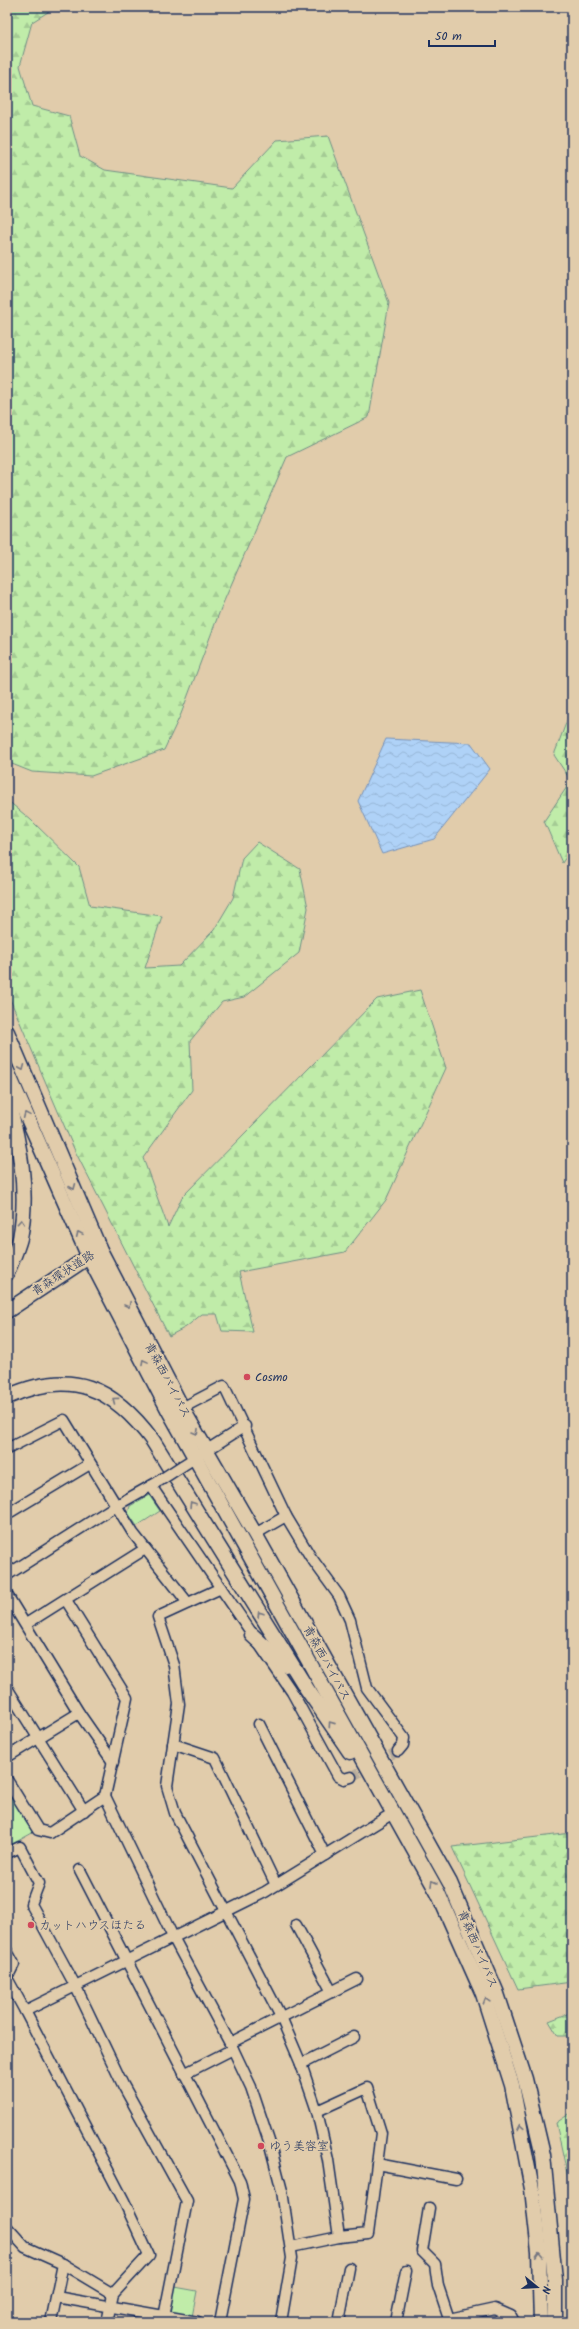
<svg xmlns="http://www.w3.org/2000/svg" width="579" height="2329" font-family="Kalam,'Klee One',sans-serif">
  <style>
    .forest { fill: url(#forest-firs); stroke: #6e8e84 }
    .green { fill: #c0eca9; stroke: #6e8e84 }
    .water { fill: url(#water-waves); stroke: #7491ba }
    .lines { fill: none; stroke-linecap: round; stroke-linejoin: round }
    .minor-tunnel { stroke: #b9ad9c; stroke-width: 10; stroke-dasharray: 10 5; stroke-linecap: butt }
    .minor-casing { stroke: #1b2f5e; stroke-width: 13 }
    .highway-casing { stroke: #1b2f5e; stroke-width: 17 }
    .minor { stroke: #e1ccab; stroke-width: 10 }
    .highway { stroke: #e1ccab; stroke-width: 14 }
    .minor-bridge-casing { stroke: #1b2f5e; stroke-width: 13; stroke-linecap: butt }
    .minor-bridge { stroke: #e1ccab; stroke-width: 10 }
    .oneway { stroke: #747681 }
    .poi-dot { fill: #d1495b; stroke: #e1ccab; stroke-width: 1.5 }
    .labels { text-anchor: middle; stroke-width: 4; stroke-linejoin: round; paint-order: stroke }
    .street-label { font-size: 12px; fill: #1b2f5e; stroke: #e1ccab }
    .poi-label { font-size: 12px; fill: #1b2f5e; stroke: #e1ccab; text-anchor: start }
  </style>
  <defs>
    <pattern id="forest-firs" width="22" height="20" patternUnits="userSpaceOnUse"><rect width="22" height="20" fill="#c0eca9"/><path d="M5 1l3.5 6h-7zM16 11l3.5 6h-7z" fill="#a4cb94"/></pattern>
    <pattern id="water-waves" width="16" height="10" patternUnits="userSpaceOnUse"><rect width="16" height="10" fill="#afd2f7"/><path d="M0 5q4-4 8 0t8 0" fill="none" stroke="#96b5d6"/></pattern>
  </defs>
  <rect width="100%" height="100%" fill="#e1ccab"/>
  <filter id="ink" filterUnits="userSpaceOnUse"><feTurbulence type="fractalNoise" baseFrequency=".025" numOctaves="2"/><feDisplacementMap in="SourceGraphic" scale="8" xChannelSelector="R" yChannelSelector="G"/><feConvolveMatrix kernelMatrix="1 2 1 2 8 2 1 2 1" color-interpolation-filters="sRGB"/></filter>
  <g filter="url(#ink)">
    <g class="forest">
      <polygon points="7,7 56,7 32,22 20,66 32,106 69,116 80,156 105,170 232,188 277,140 328,136 389,303 369,417 287,457 221,608 181,714 164,750 91,776 32,772 7,762"/>
      <polygon points="572,707 572,848 562,863 544,821 571,781 554,755"/>
      <polygon points="7,800 31,820 79,867 90,906 162,916 145,968 179,966 214,930 233,898 242,858 257,842 300,869 308,908 299,953 244,997 222,1002 190,1041 192,1090 143,1158 168,1227 182,1197 377,999 420,990 446,1068 386,1200 345,1252 239,1272 253,1332 222,1331 217,1314 202,1314 186,1327 169,1336 75,1151 7,992"/>
      <polygon points="572,1833 572,1982 518,1989 452,1847"/>
      <polygon points="572,2012 572,2036 558,2036 549,2021"/>
      <polygon points="572,2112 572,2196 556,2123"/>
    </g>
    <g class="green">
      <polygon points="149,1495 160,1511 137,1526 128,1513 130,1506"/>
      <polygon points="7,1788 34,1832 7,1847"/>
      <polygon points="175,2287 197,2291 192,2317 170,2313"/>
    </g>
    <polygon class="water" points="386,739 471,743 490,769 434,839 382,854 358,801"/>
    <g class="lines">
      <polyline class="minor-tunnel" points="351,1777 398,1751"/>
      <defs>
        <g id="minor">
          <polyline points="182,1408 224,1386 286,1516 310,1556 339,1596 350,1620 367,1688 404,1738 403,1745 398,1751"/>
          <polyline points="7,1449 64,1420 133,1533 188,1603"/>
          <polyline points="182,1466 245,1426"/>
          <polyline points="151,1486 292,1692 338,1776 344,1779 351,1777"/>
          <polyline points="7,1514 90,1464"/>
          <polyline points="255,1534 286,1516"/>
          <polyline points="7,1575 117,1505 156,1483"/>
          <polyline points="221,1588 158,1617 174,1665 179,1704 167,1786 175,1813 281,2017 301,2064 317,2111 328,2160 339,2237"/>
          <polyline points="7,1595 79,1713 113,1762"/>
          <polyline points="66,1600 127,1698 105,1796 173,1937 233,2049 251,2087 269,2141 282,2191 292,2258 281,2322"/>
          <polyline points="26,1624 145,1549"/>
          <polyline points="7,1688 84,1811"/>
          <polyline points="259,1724 325,1855"/>
          <polyline points="173,1744 215,1758 276,1885"/>
          <polyline points="7,1757 79,1713"/>
          <polyline points="7,1780 38,1830 50,1833 105,1796"/>
          <polyline points="7,1853 20,1847 39,1883 31,1904 76,1987 123,2085 187,2201 163,2322"/>
          <polyline points="80,1870 240,2181 244,2199 220,2322"/>
          <polyline points="296,1925 332,1992"/>
          <polyline points="7,1951 14,1964 7,1978"/>
          <polyline points="7,1978 25,2011"/>
          <polyline points="230,2043 357,1979"/>
          <polyline points="301,2064 354,2037"/>
          <polyline points="184,2074 233,2049"/>
          <polyline points="377,2164 456,2179"/>
          <polyline points="429,2208 422,2251 435,2264 438,2286 449,2319 495,2309 511,2316 514,2322"/>
          <polyline points="7,2227 25,2247 63,2264 51,2322"/>
          <polyline points="291,2247 339,2237 368,2234 381,2133 367,2088 317,2111"/>
          <polyline points="63,2264 113,2294"/>
          <polyline points="56,2297 198,2322"/>
          <polyline points="107,2322 113,2294 149,2255 124,2201 25,2011 265,1892 393,1813"/>
          <polyline points="339,2322 349,2268"/>
          <polyline points="396,2322 406,2271"/>
        </g>
        <g id="highway">
          <polyline points="7,1032 100,1250 182,1408 255,1534 450,1883 496,1991 525,2079 543,2155 555,2280 555,2322"/>
          <polyline points="7,1071 88,1255 168,1409 438,1893 483,1994 512,2085 532,2189 539,2252 541,2322"/>
          <path d="M7,1098C20,1144 29,1191 20,1238C17,1250 11,1262 7,1273"/>
          <polyline points="7,1311 96,1252"/>
          <path d="M7,1397C72,1368 113,1387 153,1441L307,1689L350,1752"/>
          <polyline points="252,1635 285,1665"/>
        </g>
      </defs>
      <use href="#minor" class="minor-casing"/>
      <use href="#highway" class="highway-casing"/>
      <use href="#minor" class="minor"/>
      <use href="#highway" class="highway"/>
      <defs>
        <polyline id="minor-bridge" points="159,1481 182,1466"/>
      </defs>
      <use href="#minor-bridge" class="minor-bridge-casing"/>
      <use href="#minor-bridge" class="minor-bridge"/>
    </g>
    <defs><path id="oneway-chevron" d="M-2-3.5L2.5 0L-2 3.5" fill="none" stroke-width="1.6" stroke-linecap="round" stroke-linejoin="round"/></defs>
    <g class="oneway">
      <use href="#oneway-chevron" transform="translate(22 1068) rotate(67)"/>
      <use href="#oneway-chevron" transform="translate(26 1115) rotate(-114)"/>
      <use href="#oneway-chevron" transform="translate(73 1187) rotate(67)"/>
      <use href="#oneway-chevron" transform="translate(21 1222) rotate(-85)"/>
      <use href="#oneway-chevron" transform="translate(79 1234) rotate(-114)"/>
      <use href="#oneway-chevron" transform="translate(128 1305) rotate(62)"/>
      <use href="#oneway-chevron" transform="translate(144 1362) rotate(-118)"/>
      <use href="#oneway-chevron" transform="translate(115 1400) rotate(-143)"/>
      <use href="#oneway-chevron" transform="translate(196 1432) rotate(60)"/>
      <use href="#oneway-chevron" transform="translate(192 1504) rotate(-122)"/>
      <use href="#oneway-chevron" transform="translate(260 1614) rotate(-122)"/>
      <use href="#oneway-chevron" transform="translate(331 1724) rotate(-125)"/>
      <use href="#oneway-chevron" transform="translate(433 1883) rotate(-120)"/>
      <use href="#oneway-chevron" transform="translate(486 2001) rotate(-107)"/>
      <use href="#oneway-chevron" transform="translate(520 2127) rotate(-101)"/>
      <use href="#oneway-chevron" transform="translate(539 2255) rotate(-93)"/>
    </g>
  </g>
  <g class="poi-dot">
    <circle cx="247" cy="1377" r="4"/>
    <circle cx="31" cy="1925" r="4"/>
    <circle cx="261" cy="2146" r="4"/>
  </g>
  <g class="labels">
    <g class="street-label">
      <text transform="translate(63 1273) rotate(-33)" y="4">青森環状道路</text>
      <text transform="translate(168 1380) rotate(62)" y="4">青森西バイパス</text>
      <text transform="translate(327 1663) rotate(61)" y="4">青森西バイパス</text>
      <text transform="translate(478 1949) rotate(67)" y="4">青森西バイパス</text>
    </g>
    <g class="poi-label">
      <text x="255" y="1381">Cosmo</text>
      <text x="39" y="1929">カットハウスほたる</text>
      <text x="269" y="2150">ゆう美容室</text>
    </g>
  </g>
  <rect width="579" height="2329" fill="none" stroke="#e1ccab" stroke-width="24"/>
  <rect x="12" y="12" width="555" height="2305" fill="none" stroke="#1b2f5e" stroke-width="1.5" filter="url(#ink)"/>
  <g transform="translate(537 2287) rotate(108)" stroke="#e1ccab" stroke-width="3" paint-order="stroke">
  <path d="M0-3L7 15L0 10L-7 15Z" fill="#1b2f5e"/>
  <text y="-6" font-size="11" font-weight="bold" text-anchor="middle" fill="#1b2f5e">N</text>
  </g>
  <path d="M429 40v6h66v-6" fill="none" stroke="#1b2f5e" stroke-width="2"/>
  <text x="435" y="40" font-size="12" fill="#1b2f5e" stroke="#e1ccab" stroke-width="3" paint-order="stroke">50 m</text>
</svg>
